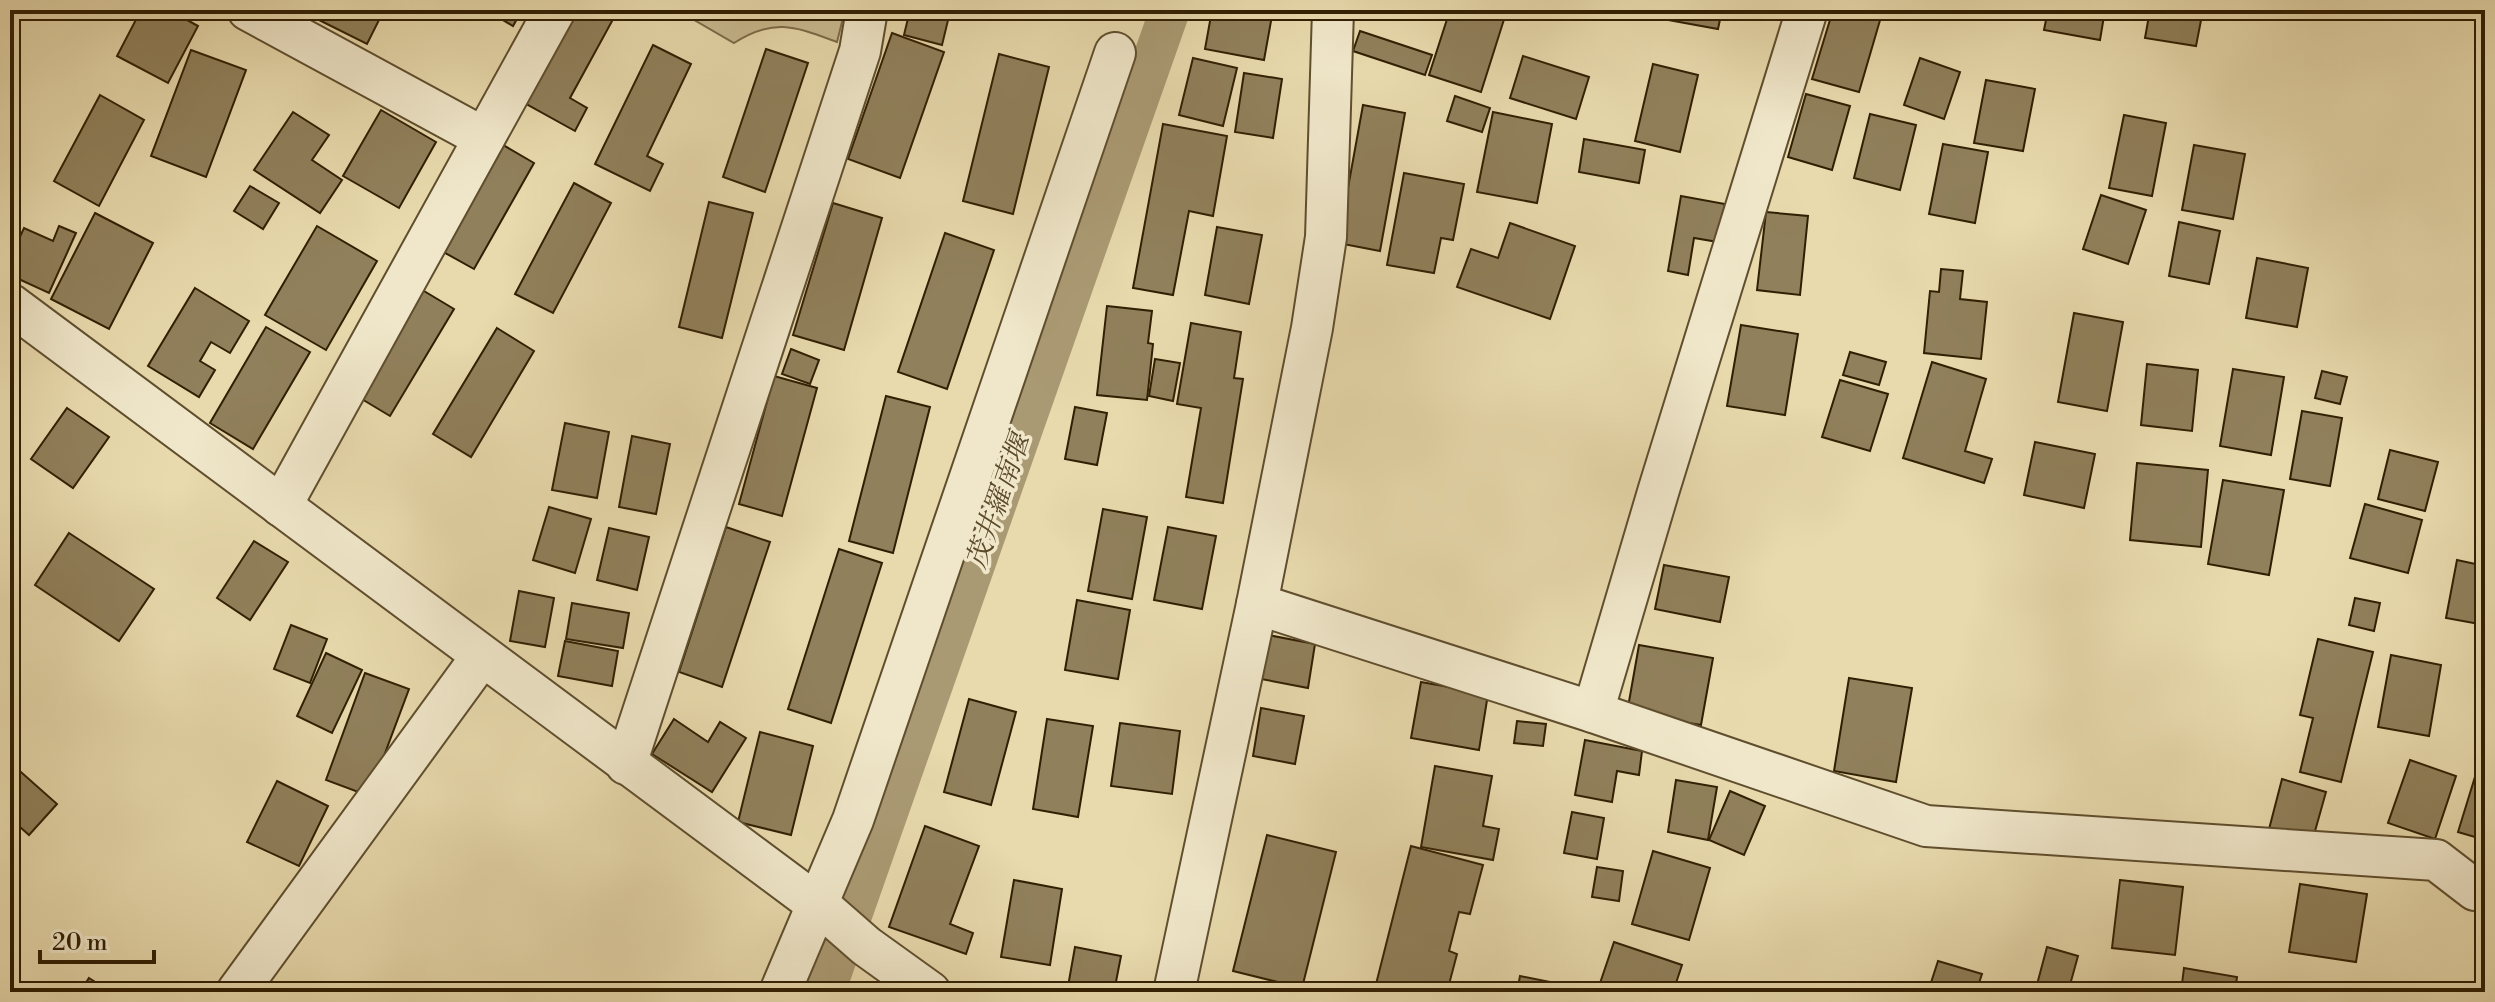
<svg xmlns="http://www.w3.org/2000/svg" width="2495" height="1002" font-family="'Libre Bodoni','Noto Serif JP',serif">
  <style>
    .green { fill: #c9ba90; stroke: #7d6c4a; stroke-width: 2 }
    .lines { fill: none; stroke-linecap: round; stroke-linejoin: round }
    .canal { stroke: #aa9a73; stroke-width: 40 }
    .building { fill: #90805b; stroke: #311f03; stroke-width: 2 }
    .minor-casing { stroke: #5f4e2e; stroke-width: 44 }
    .minor { stroke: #f0e7ca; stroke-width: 40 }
    .labels { text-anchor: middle; stroke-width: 7; stroke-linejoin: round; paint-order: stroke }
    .water-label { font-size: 28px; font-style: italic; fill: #5b4a2a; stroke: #f0e7ca }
  </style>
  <rect width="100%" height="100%" fill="#e8daad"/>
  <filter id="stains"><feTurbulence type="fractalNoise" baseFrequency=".0025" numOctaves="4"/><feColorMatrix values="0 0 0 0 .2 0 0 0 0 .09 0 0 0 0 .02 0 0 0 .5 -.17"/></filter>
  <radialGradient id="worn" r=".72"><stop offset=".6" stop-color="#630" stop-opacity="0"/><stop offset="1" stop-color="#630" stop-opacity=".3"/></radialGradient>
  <path class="green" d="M677,10H845L837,42C796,27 775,17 734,43Z"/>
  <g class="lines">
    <polyline class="canal" points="825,992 1170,10"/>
  </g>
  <g class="building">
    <polygon points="141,10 169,10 198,26 168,83 117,56"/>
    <polygon points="299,10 384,10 367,44"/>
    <polygon points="486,10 522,10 513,26"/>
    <polygon points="570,10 613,10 617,12 570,98 587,108 575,131 521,101"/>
    <polygon points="910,10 924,10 949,16 942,45 904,35"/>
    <polygon points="1212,10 1273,10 1264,60 1205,49"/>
    <polygon points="1450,10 1507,10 1481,92 1429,75"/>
    <polygon points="1670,10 1722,10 1718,29 1668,20"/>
    <polygon points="1833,10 1883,10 1859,92 1812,79"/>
    <polygon points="2048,10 2105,10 2100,40 2044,30"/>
    <polygon points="2150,10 2203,10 2196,46 2145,38"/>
    <polygon points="1360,31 1432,55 1425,75 1353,51"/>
    <polygon points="892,33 944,52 900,178 848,159"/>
    <polygon points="653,45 691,64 647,156 663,164 650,191 595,164"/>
    <polygon points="766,49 808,63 765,192 723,177"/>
    <polygon points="191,50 246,70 206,177 151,156"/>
    <polygon points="999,54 1049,67 1013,214 963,201"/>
    <polygon points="1523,56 1589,77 1576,119 1510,98"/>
    <polygon points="1193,58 1237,68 1223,126 1179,115"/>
    <polygon points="1920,58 1960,72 1944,119 1904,105"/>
    <polygon points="1653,64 1698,75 1680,152 1635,141"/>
    <polygon points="1244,73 1282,79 1273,138 1235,132"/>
    <polygon points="1986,80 2035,89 2023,151 1974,143"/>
    <polygon points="1806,94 1850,106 1832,170 1788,157"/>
    <polygon points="100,95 144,120 99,206 54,181"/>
    <polygon points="1455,96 1490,108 1482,132 1447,121"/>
    <polygon points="1363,105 1405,113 1380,251 1338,243"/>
    <polygon points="381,110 436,142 399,208 343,176"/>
    <polygon points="293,112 329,135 312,160 342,180 320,213 254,170"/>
    <polygon points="1493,112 1552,124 1537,203 1477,192"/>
    <polygon points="1870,114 1916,125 1900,190 1854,178"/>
    <polygon points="2124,115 2166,123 2152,196 2109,188"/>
    <polygon points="1163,124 1227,136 1213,216 1189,211 1173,295 1133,288"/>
    <polygon points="1584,139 1645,150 1639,183 1579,172"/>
    <polygon points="498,142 534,163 474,269 438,249"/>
    <polygon points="1943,144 1988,152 1975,223 1929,214"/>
    <polygon points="2194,145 2245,154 2233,219 2182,210"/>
    <polygon points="1404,173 1464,184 1453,240 1441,238 1434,273 1387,265"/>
    <polygon points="574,183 611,203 553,313 515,294"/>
    <polygon points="250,186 279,203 263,229 234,211"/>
    <polygon points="2101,195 2146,210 2128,264 2083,249"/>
    <polygon points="1681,196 1725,204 1718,242 1694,238 1688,275 1668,271"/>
    <polygon points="709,202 753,213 722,338 679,327"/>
    <polygon points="833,203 882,218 844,350 793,335"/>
    <polygon points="1766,212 1808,216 1800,295 1757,290"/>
    <polygon points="95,213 153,243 109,329 51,299"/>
    <polygon points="2179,222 2220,231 2209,284 2169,276"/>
    <polygon points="1510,223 1575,246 1550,319 1457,287 1471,249 1498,258"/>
    <polygon points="59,226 76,233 49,293 10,275 10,258 24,228 53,241"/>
    <polygon points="317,226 377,261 326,350 265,315"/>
    <polygon points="1217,227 1262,235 1249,304 1205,295"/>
    <polygon points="945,233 994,250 947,389 898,372"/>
    <polygon points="2257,258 2308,268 2297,327 2246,318"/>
    <polygon points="1941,269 1963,271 1960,299 1987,302 1981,359 1924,353 1930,291 1939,292"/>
    <polygon points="195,288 249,321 230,353 211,342 200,361 215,370 199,397 148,366"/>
    <polygon points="419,288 454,309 390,416 355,395"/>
    <polygon points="1107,306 1152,311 1148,343 1153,344 1147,400 1097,395"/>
    <polygon points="2074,313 2123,322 2107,411 2058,402"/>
    <polygon points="1191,323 1241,332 1234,378 1243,379 1223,503 1186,497 1201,408 1177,404"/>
    <polygon points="1741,325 1798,334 1785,415 1727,406"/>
    <polygon points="266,327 310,352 253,449 210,423"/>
    <polygon points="497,328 534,351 471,457 433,434"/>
    <polygon points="791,349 819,360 810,384 782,374"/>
    <polygon points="1850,352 1886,362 1879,385 1843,375"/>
    <polygon points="1155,359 1180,363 1173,401 1149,396"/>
    <polygon points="1932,362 1986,379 1965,451 1992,459 1984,483 1903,458"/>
    <polygon points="2147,364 2198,370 2192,431 2141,425"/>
    <polygon points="2233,369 2284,377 2271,455 2220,446"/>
    <polygon points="2322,371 2347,377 2340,404 2315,398"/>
    <polygon points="774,376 817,388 782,516 739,504"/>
    <polygon points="1840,380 1888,394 1870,451 1822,437"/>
    <polygon points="886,396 930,407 893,553 849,541"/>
    <polygon points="1075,407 1107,413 1097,465 1065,459"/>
    <polygon points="67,408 109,437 73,488 31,459"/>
    <polygon points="2302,411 2342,418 2330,486 2290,479"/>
    <polygon points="565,423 609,432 597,498 552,490"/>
    <polygon points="632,436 670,444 656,514 619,507"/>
    <polygon points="2035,442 2095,454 2084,508 2024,495"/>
    <polygon points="2390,450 2438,462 2425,511 2378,499"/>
    <polygon points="2137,463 2208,470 2201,547 2130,540"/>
    <polygon points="2223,480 2284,490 2269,575 2208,564"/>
    <polygon points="2365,504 2422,520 2408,573 2350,558"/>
    <polygon points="549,507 591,519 575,573 533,560"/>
    <polygon points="1103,509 1147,517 1132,599 1088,591"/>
    <polygon points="726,527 770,542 722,687 679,672"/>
    <polygon points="1168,527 1216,536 1202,609 1154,600"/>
    <polygon points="609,528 649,537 637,590 597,580"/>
    <polygon points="69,533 154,589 119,641 35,585"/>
    <polygon points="254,541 288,562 250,620 217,598"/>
    <polygon points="839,549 882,563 831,723 788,709"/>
    <polygon points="2457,560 2485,566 2485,625 2446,618"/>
    <polygon points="1664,565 1729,577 1720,622 1655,609"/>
    <polygon points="519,591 554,598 545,647 510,641"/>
    <polygon points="2355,598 2380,603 2374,631 2349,625"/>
    <polygon points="1077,600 1130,610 1118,679 1065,670"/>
    <polygon points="572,603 629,613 623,648 566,639"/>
    <polygon points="291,625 327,639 310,683 274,669"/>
    <polygon points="1268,635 1315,644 1308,688 1261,679"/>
    <polygon points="2318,639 2373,652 2341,782 2300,772 2313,718 2300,715"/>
    <polygon points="565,641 618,651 612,686 558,676"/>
    <polygon points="1639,645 1713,658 1701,725 1627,713"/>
    <polygon points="326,653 362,670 332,733 297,716"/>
    <polygon points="2391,655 2441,665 2429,736 2378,727"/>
    <polygon points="365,673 409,689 369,796 326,780"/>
    <polygon points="1849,678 1912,688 1896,782 1834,771"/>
    <polygon points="1421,682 1488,694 1479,750 1411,738"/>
    <polygon points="969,699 1016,712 991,805 944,792"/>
    <polygon points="1261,708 1304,716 1295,764 1253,756"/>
    <polygon points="674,719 708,742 720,722 746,738 712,792 652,754"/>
    <polygon points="1047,719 1093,726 1078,817 1033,809"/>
    <polygon points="1517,721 1546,724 1543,746 1514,743"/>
    <polygon points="1120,723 1180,731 1172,794 1111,786"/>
    <polygon points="760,732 813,746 791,835 738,822"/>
    <polygon points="1585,740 1642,751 1639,775 1617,771 1612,802 1575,795"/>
    <polygon points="2482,754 2485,755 2485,840 2458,832"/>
    <polygon points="2410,760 2456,776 2435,839 2388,823"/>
    <polygon points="13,765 57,804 29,835 10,818 10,768"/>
    <polygon points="1435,766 1492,776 1483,826 1499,829 1493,860 1421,847"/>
    <polygon points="2282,779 2326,792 2310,849 2267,837"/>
    <polygon points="1676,780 1717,787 1708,840 1668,832"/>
    <polygon points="277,781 328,806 299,866 247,842"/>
    <polygon points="1730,791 1765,806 1744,855 1709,840"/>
    <polygon points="1572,812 1604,818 1597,859 1564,853"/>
    <polygon points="925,826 979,846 950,924 973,933 966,954 889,927"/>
    <polygon points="1267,835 1336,852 1302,988 1233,971"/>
    <polygon points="1411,846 1483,865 1470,914 1459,912 1449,951 1457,954 1447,992 1374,992"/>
    <polygon points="1653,851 1710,868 1689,940 1632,924"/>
    <polygon points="1597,867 1623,871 1619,901 1592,897"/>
    <polygon points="1014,880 1062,889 1050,965 1001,957"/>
    <polygon points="2120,880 2183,887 2175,955 2112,948"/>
    <polygon points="2300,884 2367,894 2356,962 2289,952"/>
    <polygon points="1614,942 1682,965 1673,992 1597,992"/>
    <polygon points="1075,947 1121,956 1114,992 1067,992"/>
    <polygon points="2047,947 2078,956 2068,992 2035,992"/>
    <polygon points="1938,961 1982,974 1976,992 1928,992"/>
    <polygon points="2184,968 2237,977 2235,992 2181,992"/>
    <polygon points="1520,976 1575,987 1574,992 1517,992"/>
    <polygon points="89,978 111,992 80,992"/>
  </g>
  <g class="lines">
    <defs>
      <g id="minor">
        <polyline points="248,10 484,138"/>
        <polyline points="10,304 826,911 866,946 930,992"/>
        <polyline points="281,506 555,10"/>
        <polyline points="1257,604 1593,712 1926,826 2436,860 2475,890 2485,882"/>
        <polyline points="1593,712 1659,489 1807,10"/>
        <polyline points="626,764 860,51 867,10"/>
        <polyline points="237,992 482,656"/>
        <polyline points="780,992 853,820 1115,53"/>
        <polyline points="1174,992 1257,604 1312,328 1326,237 1333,10"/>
      </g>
    </defs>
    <use href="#minor" class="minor-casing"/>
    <use href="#minor" class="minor"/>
  </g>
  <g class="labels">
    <g class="water-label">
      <text transform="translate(997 501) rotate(-71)" y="10">茂井羅南堰</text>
    </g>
  </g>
  <rect width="2495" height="1002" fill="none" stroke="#e8daad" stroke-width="40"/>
  <rect x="12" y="12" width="2471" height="978" fill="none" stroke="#311f03" stroke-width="4"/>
  <rect x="20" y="20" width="2455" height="962" fill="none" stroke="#311f03" stroke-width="2"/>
  <path d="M40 950v12h114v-12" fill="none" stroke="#311f03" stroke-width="4"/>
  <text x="52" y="950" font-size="24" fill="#311f03" stroke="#f0e7ca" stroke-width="6" paint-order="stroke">20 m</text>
  <rect width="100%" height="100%" filter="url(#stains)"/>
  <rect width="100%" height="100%" fill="url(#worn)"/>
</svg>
